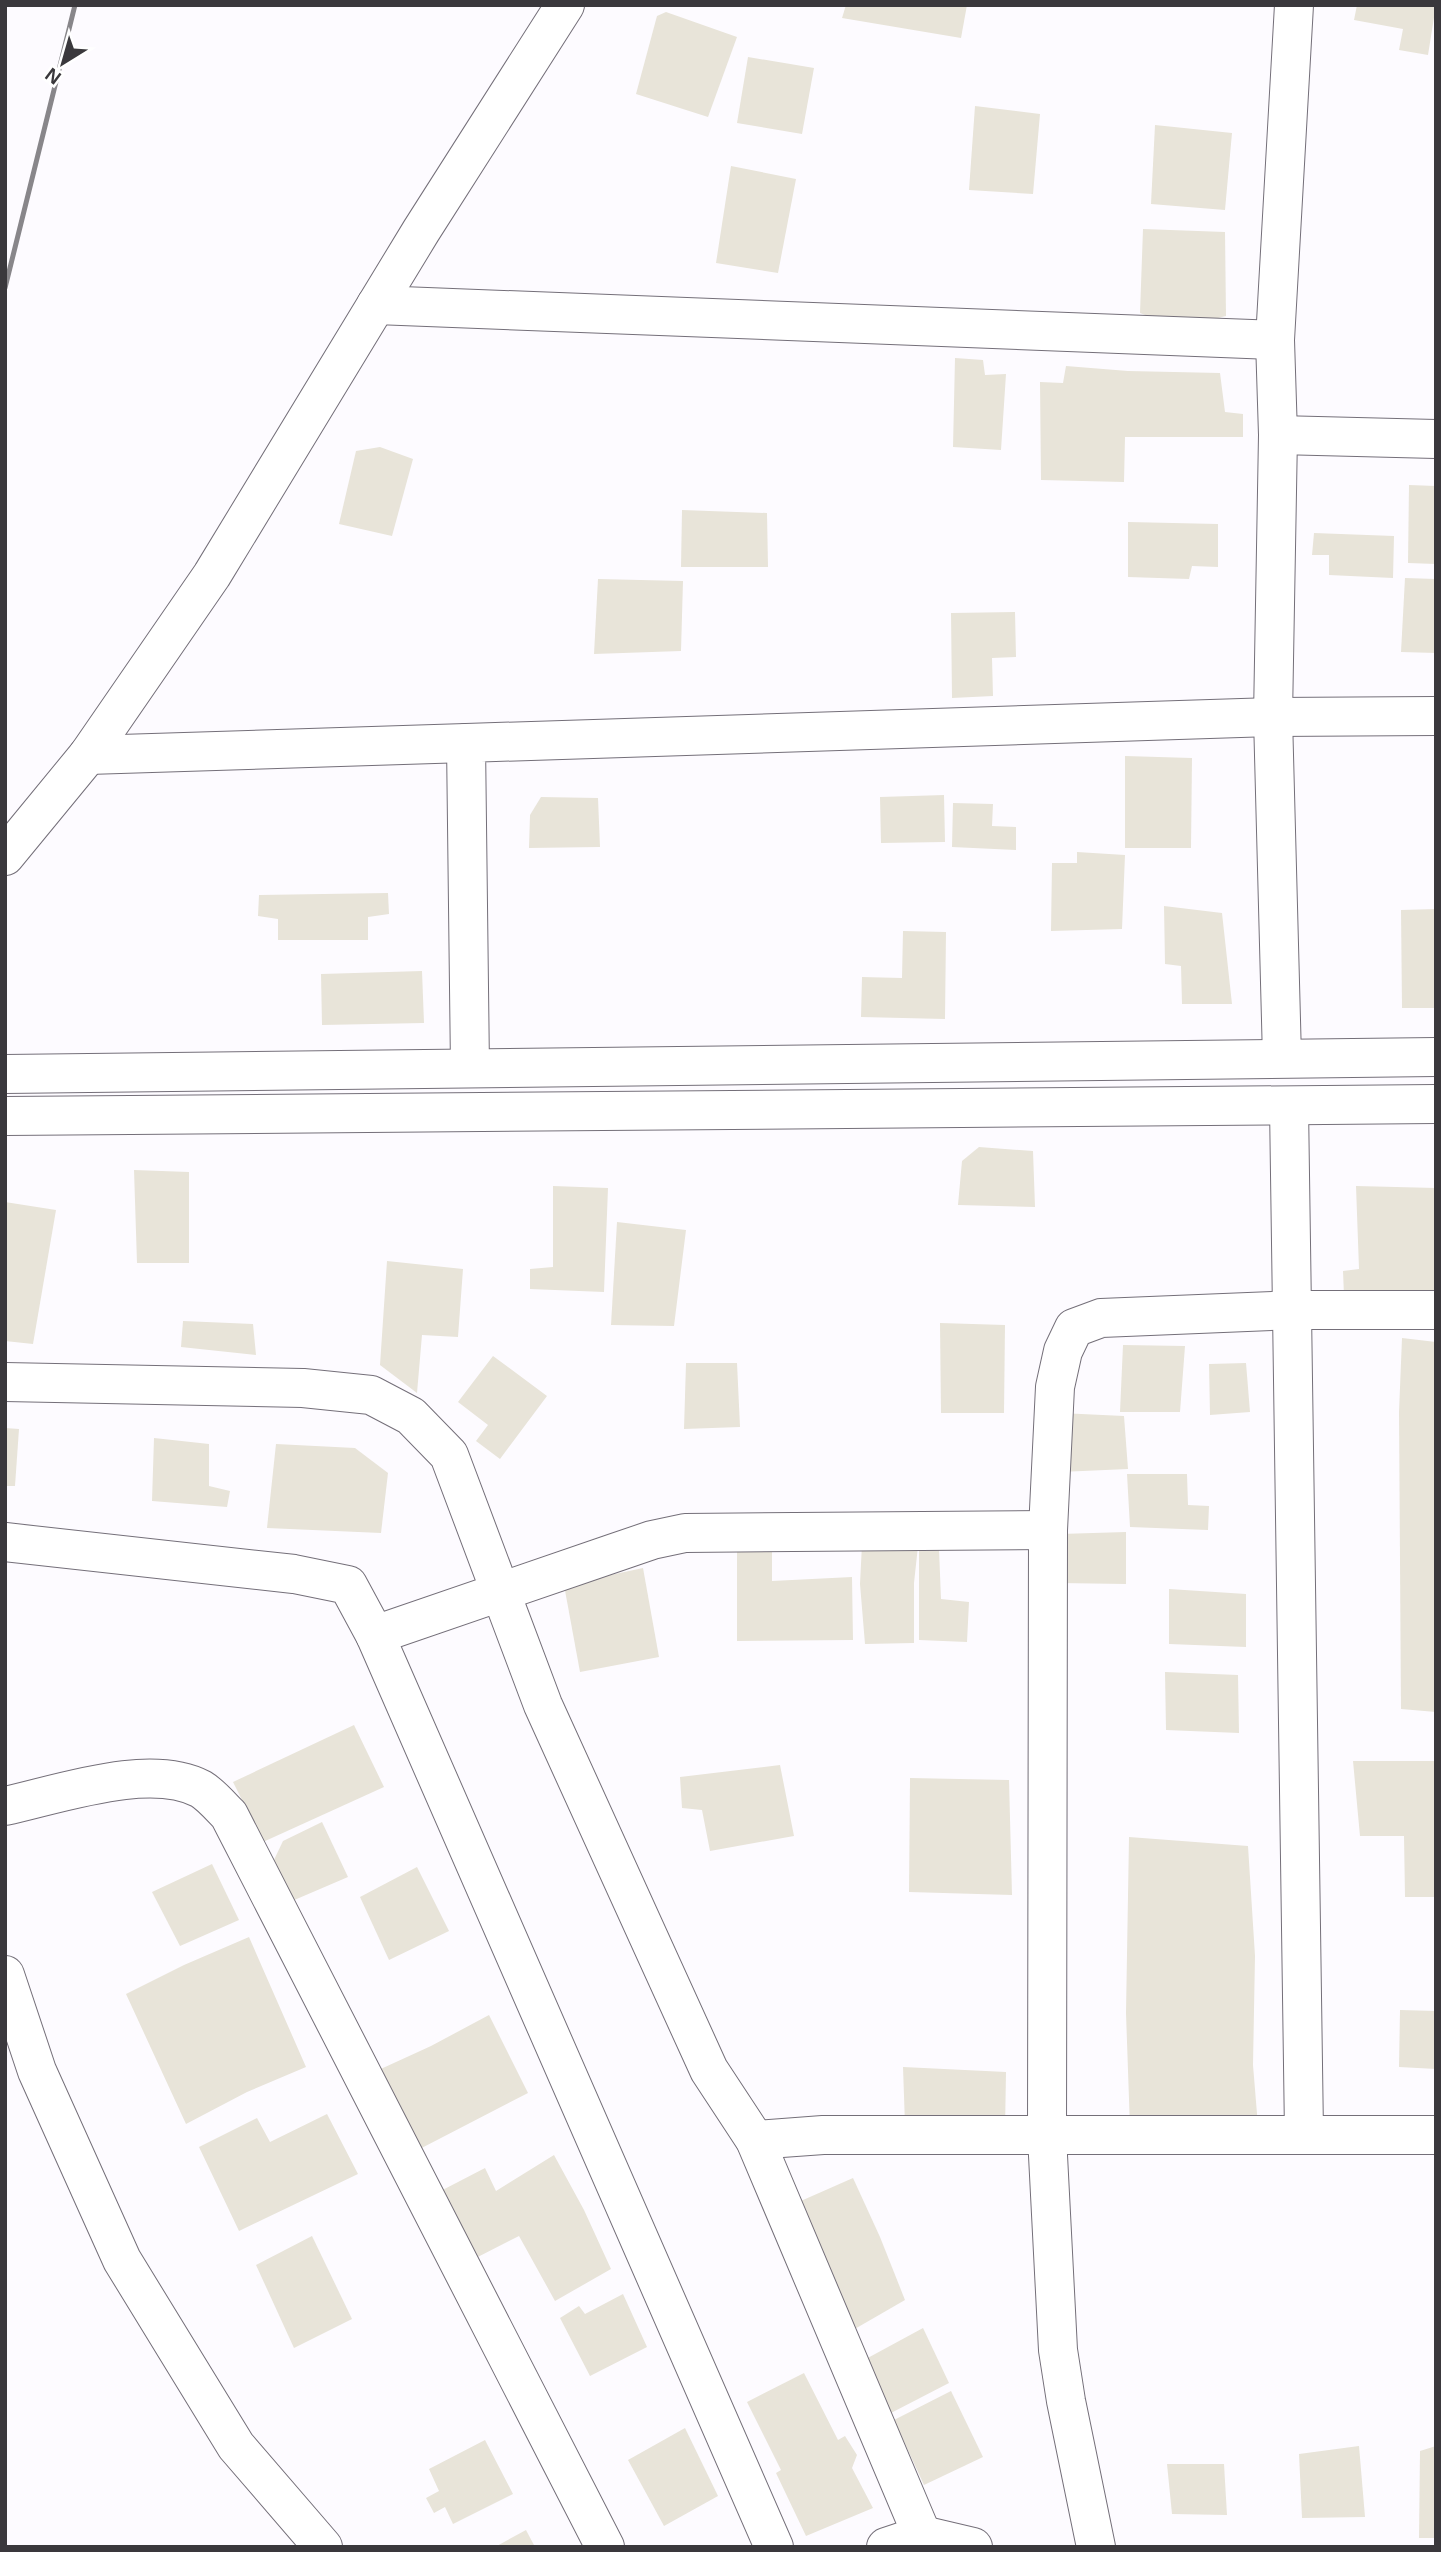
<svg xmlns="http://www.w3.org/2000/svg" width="1441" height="2552" font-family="Arial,sans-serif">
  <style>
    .building { fill: #e8e4d9 }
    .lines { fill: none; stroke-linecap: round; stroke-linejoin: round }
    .minor-casing { stroke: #746f79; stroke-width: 40 }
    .tertiary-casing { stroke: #746f79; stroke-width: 40 }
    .secondary-casing { stroke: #746f79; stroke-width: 40 }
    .minor { stroke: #fff; stroke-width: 38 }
    .tertiary { stroke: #fff; stroke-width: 38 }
    .secondary { stroke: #fff; stroke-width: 38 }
    .rail { stroke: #88868a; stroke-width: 5 }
  </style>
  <rect width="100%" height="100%" fill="#fdfbff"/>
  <g class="building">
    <polygon points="846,5 967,5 961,38 842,18"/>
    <polygon points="1357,5 1436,5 1428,55 1399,50 1403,29 1354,20"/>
    <polygon points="666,12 737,37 708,117 636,94 657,16"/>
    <polygon points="748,57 814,68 802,134 737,123"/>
    <polygon points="975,106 1040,114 1033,194 969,190"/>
    <polygon points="1155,125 1232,133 1225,210 1151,204"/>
    <polygon points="731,166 796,179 778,273 716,263"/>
    <polygon points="1143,229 1225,232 1226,316 1206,321 1169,324 1140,313"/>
    <polygon points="955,358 983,360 985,375 1006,374 1001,450 953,447"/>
    <polygon points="1066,366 1128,371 1220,373 1225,412 1243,414 1243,437 1125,437 1124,482 1041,480 1040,382 1063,383"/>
    <polygon points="380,447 413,459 392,536 339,524 356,451"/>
    <polygon points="1409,485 1436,486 1436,564 1408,563"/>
    <polygon points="682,510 767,513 768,567 681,567"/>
    <polygon points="1128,522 1218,524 1218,567 1192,566 1189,579 1128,577"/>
    <polygon points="1314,533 1394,536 1393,578 1329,575 1329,555 1312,555"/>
    <polygon points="1405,578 1436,579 1436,653 1401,652"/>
    <polygon points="598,579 683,581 681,651 594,654"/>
    <polygon points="1015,612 1016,657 992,658 993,696 952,698 951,613"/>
    <polygon points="1125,756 1192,758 1191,848 1125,848"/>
    <polygon points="944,795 945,842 881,843 880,797"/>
    <polygon points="541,797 598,798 600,847 529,848 530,815"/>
    <polygon points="953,803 993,804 992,826 1016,827 1016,850 952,847"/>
    <polygon points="1077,852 1125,855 1122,929 1051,931 1052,863 1077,863"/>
    <polygon points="388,893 389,914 368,917 368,940 278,940 278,919 258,916 259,895"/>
    <polygon points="1164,906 1222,913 1232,1004 1182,1004 1181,966 1165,964"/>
    <polygon points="1436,909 1436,1008 1402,1008 1401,910"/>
    <polygon points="903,931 946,932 945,1019 861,1017 862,977 902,978"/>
    <polygon points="422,971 424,1023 322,1025 321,974"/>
    <polygon points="979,1147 1033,1151 1035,1207 958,1205 962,1161"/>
    <polygon points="134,1170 189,1172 189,1263 137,1263"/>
    <polygon points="553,1186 608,1188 604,1292 530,1289 530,1269 553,1267"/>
    <polygon points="1356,1186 1436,1188 1436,1294 1344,1296 1343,1271 1359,1269"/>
    <polygon points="5,1202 56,1210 33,1344 5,1341"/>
    <polygon points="617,1222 686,1230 674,1326 611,1325"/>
    <polygon points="387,1261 463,1269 458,1337 422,1335 417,1393 380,1365"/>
    <polygon points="183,1321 253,1324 256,1355 181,1347"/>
    <polygon points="940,1323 1005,1325 1004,1413 941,1413"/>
    <polygon points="1402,1338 1436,1342 1436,1712 1401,1709 1399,1412"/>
    <polygon points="1123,1345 1185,1346 1180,1412 1120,1412"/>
    <polygon points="493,1356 547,1396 500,1459 476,1441 488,1425 458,1402"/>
    <polygon points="686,1363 737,1363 740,1427 684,1429"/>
    <polygon points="1246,1363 1250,1412 1210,1415 1209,1364"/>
    <polygon points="1060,1413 1124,1416 1128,1469 1060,1472"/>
    <polygon points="5,1428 19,1429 15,1486 5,1486"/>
    <polygon points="154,1438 209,1444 209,1486 230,1491 227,1507 152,1501"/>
    <polygon points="276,1444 355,1448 388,1473 381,1533 267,1528"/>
    <polygon points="1127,1474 1187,1474 1188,1505 1209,1506 1208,1530 1130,1527"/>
    <polygon points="1126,1532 1126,1584 1059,1583 1060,1534"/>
    <polygon points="862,1544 918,1546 914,1583 914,1643 865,1644 860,1584"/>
    <polygon points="737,1546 772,1547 772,1581 852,1577 853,1640 737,1641"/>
    <polygon points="919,1547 939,1549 941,1599 969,1602 967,1642 919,1640"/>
    <polygon points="643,1568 659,1657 580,1672 564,1585"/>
    <polygon points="1169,1589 1246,1594 1246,1647 1169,1644"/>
    <polygon points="1165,1672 1238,1675 1239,1733 1166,1730"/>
    <polygon points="354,1725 384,1787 263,1842 233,1782"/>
    <polygon points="1353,1761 1436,1761 1436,1897 1405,1897 1404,1836 1360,1836"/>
    <polygon points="780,1765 794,1836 710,1851 702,1810 682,1808 680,1777"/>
    <polygon points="910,1778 1009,1780 1012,1895 909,1892"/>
    <polygon points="322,1822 348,1877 292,1901 273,1862 283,1841"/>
    <polygon points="1129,1837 1248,1846 1255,1956 1253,2065 1258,2126 1130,2128 1126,2013"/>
    <polygon points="212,1864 239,1920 180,1946 152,1892"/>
    <polygon points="417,1867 449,1931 389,1960 360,1897"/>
    <polygon points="249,1937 306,2067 247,2092 186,2124 126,1994 184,1965"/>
    <polygon points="1400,2010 1436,2011 1436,2069 1399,2067"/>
    <polygon points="489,2015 528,2093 412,2153 372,2073 431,2046"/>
    <polygon points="903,2067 1006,2072 1005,2130 905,2125"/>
    <polygon points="327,2114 358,2174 239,2231 199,2147 257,2118 270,2142"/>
    <polygon points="554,2155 584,2210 611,2269 555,2301 519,2236 466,2263 431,2196 485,2168 496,2191"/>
    <polygon points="853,2178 880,2237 905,2300 853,2330 794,2204"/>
    <polygon points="312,2236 352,2319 294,2348 256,2265"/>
    <polygon points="623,2294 647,2347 590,2376 560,2318 579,2306 585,2314"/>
    <polygon points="923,2328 949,2383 889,2414 864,2360"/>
    <polygon points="804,2373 838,2440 845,2436 857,2455 852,2468 873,2508 806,2536 776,2473 781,2470 747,2402"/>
    <polygon points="951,2391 983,2457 924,2485 894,2420"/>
    <polygon points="685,2428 718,2496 664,2526 628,2460"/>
    <polygon points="485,2440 513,2494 453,2524 445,2507 434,2513 426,2498 439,2491 429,2469"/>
    <polygon points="1359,2446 1365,2517 1302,2518 1299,2454"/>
    <polygon points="1436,2446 1436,2538 1419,2538 1420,2451"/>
    <polygon points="1167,2464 1224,2464 1227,2515 1172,2514"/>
    <polygon points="526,2530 535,2547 495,2547"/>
  </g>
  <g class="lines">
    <defs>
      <g id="minor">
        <polyline points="376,305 1275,340"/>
        <polyline points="1278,435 1436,439"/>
        <polyline points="88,755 466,743"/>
        <polyline points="5,856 88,755 212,575 421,231 565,5"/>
        <polyline points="1282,1058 1273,717 1278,435 1275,340 1294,5"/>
        <polyline points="470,1068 466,743 1273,717 1436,716"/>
        <polyline points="1289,1106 1304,2133"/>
        <polyline points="5,1382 303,1388 371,1395 411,1416 449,1455 543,1705 709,2070 755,2140 922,2535"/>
        <polyline points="5,1542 294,1574 348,1585 375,1635 774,2547"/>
        <polyline points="375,1635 614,1553 652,1540 685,1533 1048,1530"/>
        <path d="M5,1806C60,1794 150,1762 201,1789C211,1795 221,1807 229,1815L605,2547"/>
        <polyline points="755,2140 823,2135 1436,2135"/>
        <polyline points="886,2547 922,2535 973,2547"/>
        <polyline points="1096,2547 1066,2401 1058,2350 1047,2136 1048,1530 1055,1387 1063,1351 1074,1328 1101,1318 1294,1310 1436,1310"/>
      </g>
      <polyline id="tertiary" points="5,1975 37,2071 122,2260 236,2446 323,2547"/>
      <g id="secondary">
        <polyline points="5,1074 1436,1057"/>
        <polyline points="5,1116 1436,1104"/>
      </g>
    </defs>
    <use href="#minor" class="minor-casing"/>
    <use href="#tertiary" class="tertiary-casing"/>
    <use href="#secondary" class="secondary-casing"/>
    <use href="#minor" class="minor"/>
    <use href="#tertiary" class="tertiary"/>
    <use href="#secondary" class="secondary"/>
    <polyline class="rail" points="5,288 75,5"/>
  </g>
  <rect width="1441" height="2552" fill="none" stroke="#3a383c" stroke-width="14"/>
  <g transform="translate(63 63) rotate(217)" stroke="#ffffff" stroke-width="5" paint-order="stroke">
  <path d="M0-5L12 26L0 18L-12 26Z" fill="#3a383c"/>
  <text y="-10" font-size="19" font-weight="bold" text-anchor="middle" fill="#3a383c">N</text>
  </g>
</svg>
